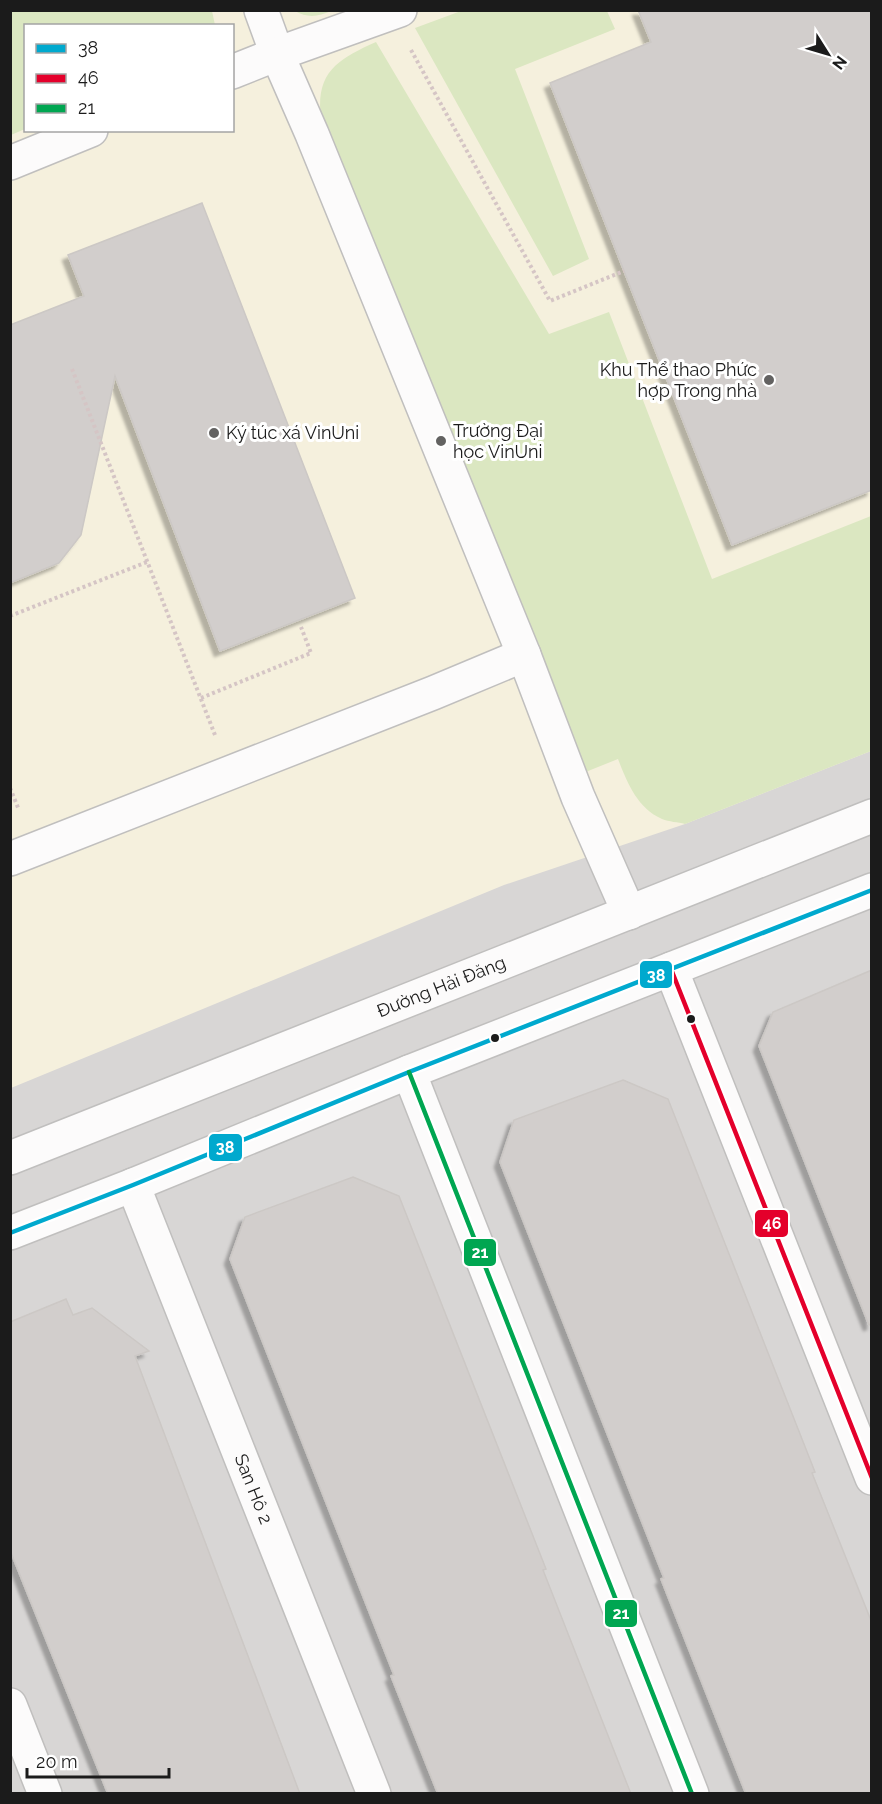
<svg xmlns="http://www.w3.org/2000/svg" width="882" height="1804" font-family="Raleway,sans-serif">
  <style>
    .residential { fill: #d8d6d5; fill-rule: evenodd }
    .education { fill: #f5f0dd; fill-rule: evenodd }
    .grass { fill: #dbe7c1 }
    .building { fill: #d2cecc; stroke: #ccc8c5; stroke-width: 1.5; filter: url(#shadow) }
    .lines { fill: none; stroke-linecap: round; stroke-linejoin: round }
    .minor-casing { stroke: #c0bfbe; stroke-width: 36 }
    .path { stroke: #d5c5c5; stroke-width: 4; stroke-dasharray: 3 3; stroke-linecap: butt }
    .minor { stroke: #fcfbfb; stroke-width: 33 }
    .bus-1-casing { stroke: #fff; stroke-width: 9 }
    .bus-2-casing { stroke: #fff; stroke-width: 9 }
    .bus-3-casing { stroke: #fff; stroke-width: 9 }
    .bus-1 { stroke: #00a9ce; stroke-width: 4.5 }
    .bus-2 { stroke: #e4002b; stroke-width: 4.5 }
    .bus-3 { stroke: #00a651; stroke-width: 4.5 }
    .poi-dot { fill: #636261; stroke: #fff; stroke-width: 2 }
    .bus-dot { fill: #1b1b1b; stroke: #fff; stroke-width: 2 }
    .labels { text-anchor: middle; stroke-width: 6; stroke-linejoin: round; paint-order: stroke }
    .poi-label { font-size: 18px; fill: #1b1b1b; stroke: #fff; text-anchor: start }
    .street-label { font-size: 18px; fill: #1b1b1b; stroke: #fff }
    .line-badge { stroke: #fff; stroke-width: 2 }
    .badge-label { font-size: 16px; text-anchor: middle; font-weight: bold; fill: #fff }
  </style>
  <defs>
    <filter id="shadow"><feDropShadow dx="-5.5" dy="5.5" stdDeviation="1.5" flood-color="#0004"/></filter>
  </defs>
  <rect width="100%" height="100%" fill="#e9e6e3"/>
  <path class="residential" d="M11,11H871V1793H11ZM26,26H232V130H26Z"/>
  <path class="education" d="M11,11H871V751L685,824L504,885L11,1088ZM26,26H232V130H26Z"/>
  <g class="grass">
    <polygon points="11,10 212,11 215,25 26,26 25,129 11,135"/>
    <path d="M295,11H331C318,17 307,18 295,11Z"/>
    <polygon points="461,11 607,11 615,29 515,69 589,259 553,276 415,28"/>
    <path d="M376,42L549,334L609,312L712,579L871,516V751L685,824C678,822 669,822 662,819C637,808 627,782 618,759L578,775L321,119C315,72 338,59 376,42Z"/>
  </g>
  <g class="building">
    <polygon points="638,10 872,10 872,490 732,545 550,83 651,42"/>
    <polygon points="202,203 355,598 220,651 115,376 81,535 59,563 10,583 10,325 84,296 68,255"/>
    <polygon points="872,970 872,1324 869,1325 759,1046 773,1012"/>
    <polygon points="623,1080 668,1099 815,1472 812,1473 872,1623 872,1794 746,1794 661,1579 664,1578 500,1162 514,1120"/>
    <polygon points="353,1177 399,1196 546,1569 543,1570 631,1794 438,1794 391,1676 394,1675 230,1259 245,1217"/>
    <polygon points="66,1299 73,1315 92,1308 149,1351 135,1356 300,1794 108,1794 10,1550 10,1322"/>
  </g>
  <g class="lines">
    <defs>
      <g id="minor">
        <polyline points="261,10 277,54 312,134 524,655 578,797 629,913"/>
        <polyline points="232,72 277,54 400,10"/>
        <polyline points="10,163 91,130"/>
        <polyline points="10,859 433,693 524,655"/>
        <polyline points="671,969 872,1478"/>
        <polyline points="409,1072 692,1794"/>
        <path id="s1" d="M10,1158L872,816"/>
        <path id="s2" d="M133,1185L374,1794"/>
        <polyline points="10,1233 133,1185 409,1072 872,890"/>
        <polyline points="10,1705 45,1794"/>
      </g>
    </defs>
    <use href="#minor" class="minor-casing"/>
    <g class="path">
      <polyline points="411,50 550,301 624,271"/>
      <polyline points="72,369 215,735"/>
      <polyline points="10,616 147,562"/>
      <polyline points="201,698 311,653 301,627"/>
      <polyline points="10,788 19,810"/>
    </g>
    <use href="#minor" class="minor"/>
    <defs>
      <polyline id="bus-1" points="10,1233 133,1185 409,1072 872,890"/>
      <polyline id="bus-2" points="671,969 872,1478"/>
      <polyline id="bus-3" points="409,1072 692,1794"/>
    </defs>
    <use href="#bus-1" class="bus-1-casing"/>
    <use href="#bus-2" class="bus-2-casing"/>
    <use href="#bus-3" class="bus-3-casing"/>
    <use href="#bus-1" class="bus-1"/>
    <use href="#bus-2" class="bus-2"/>
    <use href="#bus-3" class="bus-3"/>
  </g>
  <g class="poi-dot">
    <circle cx="769" cy="380" r="6"/>
    <circle cx="214" cy="433" r="6"/>
    <circle cx="441" cy="441" r="6"/>
  </g>
  <g class="bus-dot">
    <circle cx="691" cy="1019" r="5"/>
    <circle cx="495" cy="1038" r="5"/>
  </g>
  <g class="labels">
    <g class="poi-label">
      <text x="757" y="376" text-anchor="end">Khu Thể thao Phức<tspan x="757" dy="21">hợp Trong nhà</tspan></text>
      <text x="453" y="437">Trường Đại<tspan x="453" dy="21">học VinUni</tspan></text>
      <text x="226" y="439">Ký túc xá VinUni</text>
    </g>
    <g class="street-label">
      <text dy="6" stroke="none"><textPath href="#s1" startOffset="464">Đường Hải Đăng</textPath></text>
      <text dy="6" stroke="none"><textPath href="#s2" startOffset="327">San Hô 2</textPath></text>
    </g>
  </g>
  <g class="line-badge">
    <rect x="639" y="960" width="34" height="29" rx="6" fill="#00a9ce"/>
    <rect x="208" y="1133" width="35" height="29" rx="6" fill="#00a9ce"/>
    <rect x="754" y="1209" width="35" height="29" rx="6" fill="#e4002b"/>
    <rect x="463" y="1238" width="34" height="29" rx="6" fill="#00a651"/>
    <rect x="604" y="1599" width="34" height="29" rx="6" fill="#00a651"/>
  </g>
  <g class="badge-label">
    <text x="656" y="981">38</text>
    <text x="225" y="1153">38</text>
    <text x="772" y="1229">46</text>
    <text x="480" y="1258">21</text>
    <text x="621" y="1619">21</text>
  </g>
  <rect width="882" height="1804" fill="none" stroke="#1b1b1b" stroke-width="24"/>
  <rect x="24" y="24" width="210" height="108" fill="#ffffff" stroke="#a4a4a4" stroke-width="1.5"/>
  <rect x="36" y="44" width="30" height="9" fill="#00a9ce" stroke="#a4a4a4" stroke-width="1.5"/>
  <text x="78" y="54" font-size="18" fill="#1b1b1b">38</text>
  <rect x="36" y="74" width="30" height="9" fill="#e4002b" stroke="#a4a4a4" stroke-width="1.5"/>
  <text x="78" y="84" font-size="18" fill="#1b1b1b">46</text>
  <rect x="36" y="104" width="30" height="9" fill="#00a651" stroke="#a4a4a4" stroke-width="1.5"/>
  <text x="78" y="114" font-size="18" fill="#1b1b1b">21</text>
  <g transform="translate(828 54) rotate(127)" stroke="#ffffff" stroke-width="4.5" paint-order="stroke">
  <path d="M0-4.5L10 22L0 15L-10 22Z" fill="#1b1b1b"/>
  <text y="-9" font-size="16" font-weight="bold" text-anchor="middle" fill="#1b1b1b">N</text>
  </g>
  <path d="M27 1768v9h142v-9" fill="none" stroke="#1b1b1b" stroke-width="3"/>
  <text x="36" y="1768" font-size="18" fill="#1b1b1b" stroke="#ffffff" stroke-width="4.5" paint-order="stroke">20 m</text>
</svg>
